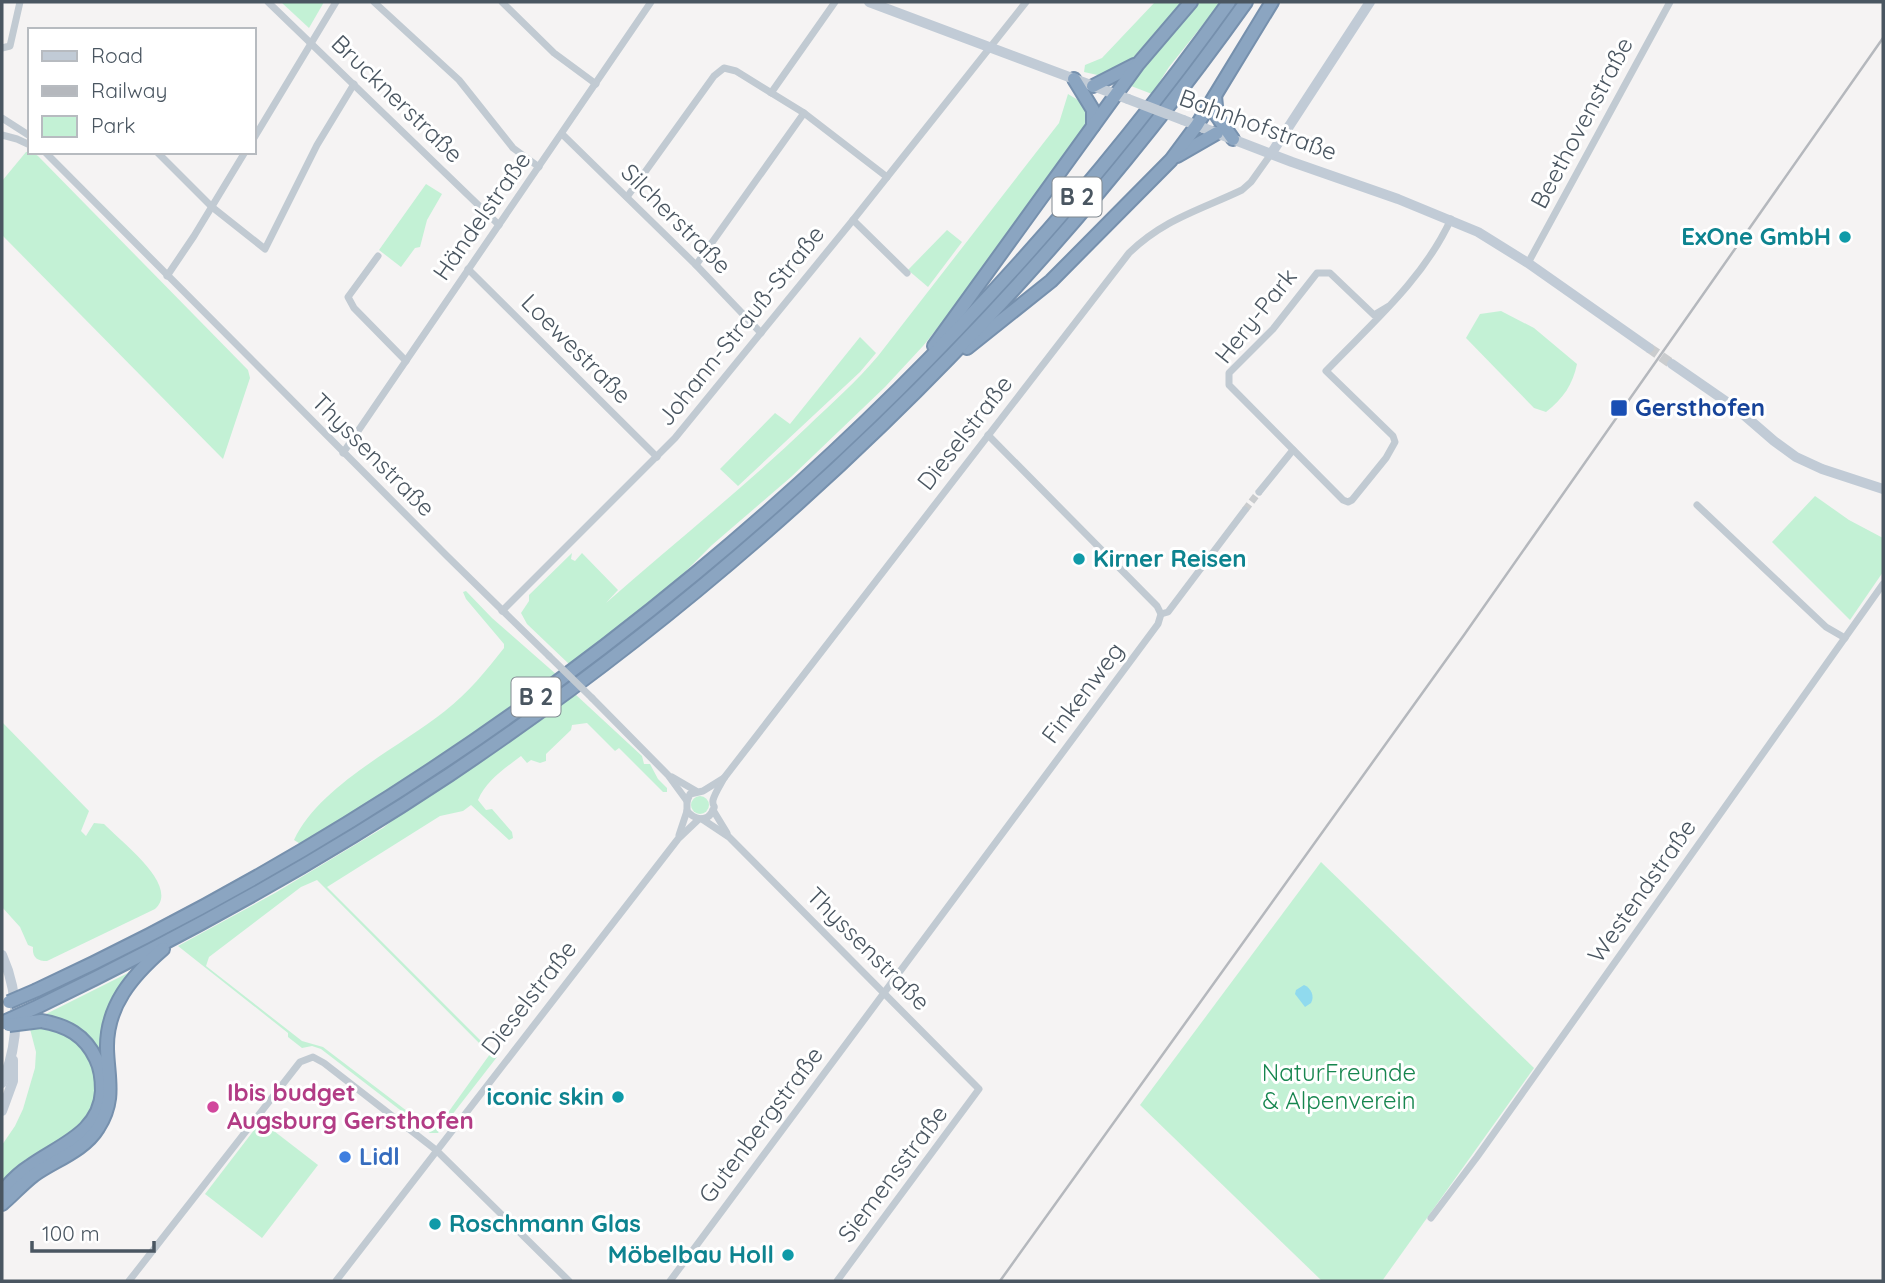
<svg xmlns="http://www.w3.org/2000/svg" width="1885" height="1283" font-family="Quicksand,sans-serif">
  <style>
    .green { fill: #c3f1d5; fill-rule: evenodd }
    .water { fill: #90daee }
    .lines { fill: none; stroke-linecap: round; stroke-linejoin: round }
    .street-tunnel { stroke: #caccce; stroke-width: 7; stroke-dasharray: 7 3.5; stroke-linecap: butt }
    .secondary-tunnel { stroke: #caccce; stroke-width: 10; stroke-dasharray: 10 5; stroke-linecap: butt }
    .highway-casing { stroke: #7690ad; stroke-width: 16 }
    .street { stroke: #c1cad2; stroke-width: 7 }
    .secondary { stroke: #c1cbd6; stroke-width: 10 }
    .highway { stroke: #8ba5c1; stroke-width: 12 }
    .rail { stroke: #b5b8bd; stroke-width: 2.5 }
    .highway-bridge-casing { stroke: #7690ad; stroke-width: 16; stroke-linecap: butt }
    .street-bridge { stroke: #c1cad2; stroke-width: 7 }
    .secondary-bridge { stroke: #c1cbd6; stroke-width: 10 }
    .highway-bridge { stroke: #8ba5c1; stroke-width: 12 }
    .culture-dot { fill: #0f9aa8; stroke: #fff; stroke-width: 2.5 }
    .transit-dot { fill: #1a4fb4; stroke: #fff; stroke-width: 2.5 }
    .hotel-dot { fill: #d1479c; stroke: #fff; stroke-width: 2.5 }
    .shop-dot { fill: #3f7fe0; stroke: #fff; stroke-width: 2.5 }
    .labels { text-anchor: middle; stroke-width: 6; stroke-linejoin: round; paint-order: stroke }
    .shield { fill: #fff; stroke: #808990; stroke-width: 2 }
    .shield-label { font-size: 23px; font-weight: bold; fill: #4a5661 }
    .street-label { font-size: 24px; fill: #4a5661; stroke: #fff }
    .culture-label { font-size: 24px; font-weight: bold; fill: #0d838f; stroke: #fff; text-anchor: end }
    .transit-label { font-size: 24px; font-weight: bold; fill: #164399; stroke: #fff; text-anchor: start }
    .park-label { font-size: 24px; fill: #17864f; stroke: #fff }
    .hotel-label { font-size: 24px; font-weight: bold; fill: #b23c85; stroke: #fff; text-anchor: start }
    .shop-label { font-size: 24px; font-weight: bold; fill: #366cbe; stroke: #fff; text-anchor: start }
  </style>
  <rect width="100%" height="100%" fill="#f5f3f3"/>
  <g class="green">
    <polygon points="281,2 324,2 309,28"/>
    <polygon points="1155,2 1183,2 1130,61 1102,76 1084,72 1085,65 1102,58"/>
    <polygon points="1197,2 1221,2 1169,67 1152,94 1131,86 1130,83"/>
    <path d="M1068,94L1088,106V124L960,300L923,346L885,387L791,477L712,545L676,581L570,665L527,624L521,613L529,601V595L572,553L571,559L575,561L582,553L618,590L606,603C673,544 742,489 807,427C831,404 857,381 878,356L1059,123Z"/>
    <polygon points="30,151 38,156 248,370 250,378 223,459 2,235 2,181 26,152"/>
    <polygon points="426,184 442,194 427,220 420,247 415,248 401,267 379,250"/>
    <polygon points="947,230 962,242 928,287 908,270"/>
    <path d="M1501,311L1534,328L1577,364C1573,384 1563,399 1546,412L1534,408L1466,338L1480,314Z"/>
    <polygon points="860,337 876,353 860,372 738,486 720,469 775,413 790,424"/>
    <polygon points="1815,496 1849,520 1883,538 1883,572 1850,620 1772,542"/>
    <path d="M466,591L492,618L557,675C474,735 389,791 302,845L294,840C320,785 397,749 445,711C468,693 486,671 504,648V644L466,599L463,592Z"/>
    <path d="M575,694L642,756L644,764H650L658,779L667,788V792H663L619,748L615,751L587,723L572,725L571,730L546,754V761L540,763L531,760L527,763L521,756C504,769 486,781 478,800L486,810L492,809L512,832L513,838L509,840L471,805L463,811L440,816L327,887L497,1057L438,1133H430L321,1049L312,1046L302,1048L288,1037V1033L178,946L275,893L383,828L408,808L464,772ZM317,880L490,1054L442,1121L436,1125L424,1124L323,1047L302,1041L206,966L209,957L301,887Z"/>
    <path d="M2,722L89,811L81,831L86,836L94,823L104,824C120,841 181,886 155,909L47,961C37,961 32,957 33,947L28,945L20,927L2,907Z"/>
    <circle cx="700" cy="805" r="9"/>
    <polygon points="1321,862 1534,1068 1382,1281 1322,1281 1140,1105"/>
    <polygon points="132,971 117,993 104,1060 96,1051 42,1016"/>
    <polygon points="44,1025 76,1040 93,1062 97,1087 92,1110 80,1128 2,1185 2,1145 15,1126 23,1109 35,1068 36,1052 30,1029 42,1029"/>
    <polygon points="261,1121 318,1165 262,1238 205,1194"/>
  </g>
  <path class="water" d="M1304,985C1311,988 1315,996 1311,1003L1305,1007L1295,994L1296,990Z"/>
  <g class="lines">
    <polyline class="street-tunnel" points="1245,510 1259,492"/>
    <polyline class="secondary-tunnel" points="1649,348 1672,364"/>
    <defs>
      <g id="highway">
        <polyline points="1074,79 1093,110 1093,126"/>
        <polyline points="1093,86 1134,65"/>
        <polyline points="1215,96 1217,116 1233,139"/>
        <polyline points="1177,156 1217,133"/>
        <polyline points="934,346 1138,64 1191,2"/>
        <polyline points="967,348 1051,281 1171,160 1197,125 1272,2"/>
        <path d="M37,990C511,770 925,426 1229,2"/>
        <path d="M39,1006C180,938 318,862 449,775C758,568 1030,305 1246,2"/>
        <path d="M2,1192C10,1182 19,1173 30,1166C59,1145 100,1133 102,1091C102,1080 101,1069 96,1059C85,1035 66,1025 41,1021"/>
        <path d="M2,1204C13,1195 22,1184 34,1175C55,1160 84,1151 98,1128C116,1100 108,1079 107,1049C106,1006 132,976 163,949"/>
      </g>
    </defs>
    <use href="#highway" class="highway-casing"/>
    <g class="street">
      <polyline points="268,2 499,225"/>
      <polyline points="374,2 459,80 513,148 539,167"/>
      <polyline points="502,2 554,53 596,84"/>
      <polyline points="2,48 10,46 20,2"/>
      <polyline points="771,93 835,2"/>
      <polyline points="2,118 30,136"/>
      <polyline points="562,134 696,265 761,333"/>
      <polyline points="2,135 17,139 30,145"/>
      <polyline points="254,138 336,2"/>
      <polyline points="45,152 447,556 549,656"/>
      <polyline points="157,152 212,207 265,249 317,145 354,84"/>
      <polyline points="627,197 714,76 724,68 736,71 804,113 887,177"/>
      <polyline points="853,220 907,273"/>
      <polyline points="378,256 348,297 354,308 406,361"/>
      <polyline points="1528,263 1670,2"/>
      <polyline points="696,265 804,113"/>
      <polyline points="468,269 657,457"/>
      <polyline points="167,276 194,236 245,152"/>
      <path d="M1389,306L1374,315L1330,273H1317L1273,329L1229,373V385L1343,500L1348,502L1352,500L1386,458L1395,442L1393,436L1326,371C1372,323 1423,280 1451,219"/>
      <polyline points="343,453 651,2"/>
      <polyline points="1259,492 1293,450"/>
      <polyline points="1697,505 1826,627 1845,638"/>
      <polyline points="502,611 675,438 853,220 1026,2"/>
      <polyline points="1161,614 1168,612 1245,510"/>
      <polyline points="592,698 668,775 687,801"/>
      <polyline points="672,777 696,791"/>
      <polyline points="713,810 727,833"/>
      <path d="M687,811C694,819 706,823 712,812C717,803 712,809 713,800C715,793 721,784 724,778L1129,253C1164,219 1200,210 1242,190L1251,182L1271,154"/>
      <polyline points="702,819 729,837 979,1089 837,1281"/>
      <polyline points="679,835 687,811 687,801 690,794 703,791 724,778"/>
      <polyline points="1431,1218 1477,1157 1883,584"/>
      <polyline points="129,1281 300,1062 313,1057 324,1063 436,1150 569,1281"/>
      <polyline points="336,1281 678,839 699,819"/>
      <polyline points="670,1281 1158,624 1161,614 1157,606 988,435"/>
    </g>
    <g class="secondary">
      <polyline points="869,2 1128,99"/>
      <polyline points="1183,120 1292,162 1398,199 1478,232 1528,263 1649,348"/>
      <polyline points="1271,154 1370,2"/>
      <polyline points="1672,364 1737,409 1774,441 1796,457 1822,469 1883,489"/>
      <path d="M2,955C20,995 20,1042 2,1083"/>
      <polyline points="2,1111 13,1081 13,1060"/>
    </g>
    <use href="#highway" class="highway"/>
    <polyline class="rail" points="1000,1281 1464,635 1883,38"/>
    <defs>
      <g id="highway-bridge">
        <polyline points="9,1002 37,990"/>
        <polyline points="2,1023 39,1006"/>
        <polyline points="9,1025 41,1021"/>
      </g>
    </defs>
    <use href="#highway-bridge" class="highway-bridge-casing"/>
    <polyline class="street-bridge" points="549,656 592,698"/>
    <polyline class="secondary-bridge" points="1128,99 1183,120"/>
    <use href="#highway-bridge" class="highway-bridge"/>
  </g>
  <g class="culture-dot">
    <circle cx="1845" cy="237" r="7"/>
    <circle cx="1079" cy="559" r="7"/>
    <circle cx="618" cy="1097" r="7"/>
    <circle cx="435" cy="1224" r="7"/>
    <circle cx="788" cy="1255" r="7"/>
  </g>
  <rect class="transit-dot" x="1610" y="399" width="18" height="18" rx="3.5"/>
  <circle class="hotel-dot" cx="213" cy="1107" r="7"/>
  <circle class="shop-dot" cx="345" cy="1157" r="7"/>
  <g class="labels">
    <g class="shield">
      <rect x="1052.5" y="177.5" width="49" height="39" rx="5"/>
      <rect x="511.5" y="677.5" width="49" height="39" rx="5"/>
    </g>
    <g class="shield-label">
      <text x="1077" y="205">B 2</text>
      <text x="536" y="705">B 2</text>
    </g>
    <g class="street-label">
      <text transform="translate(397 99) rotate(44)" y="8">Brucknerstraße</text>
      <text transform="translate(1582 123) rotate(-62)" y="8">Beethovenstraße</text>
      <text transform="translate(1258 125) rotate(20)" y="8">Bahnhofstraße</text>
      <text transform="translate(482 216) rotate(-55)" y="8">Händelstraße</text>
      <text transform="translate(676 219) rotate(45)" y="8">Silcherstraße</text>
      <text transform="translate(1256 316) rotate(-51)" y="8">Hery-Park</text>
      <text transform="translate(741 326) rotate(-51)" y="8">Johann-Strauß-Straße</text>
      <text transform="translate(576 349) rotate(45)" y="8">Loewestraße</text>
      <text transform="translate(965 433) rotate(-52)" y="8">Dieselstraße</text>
      <text transform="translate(373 455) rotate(45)" y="8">Thyssenstraße</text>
      <text transform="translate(1083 693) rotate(-53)" y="8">Finkenweg</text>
      <text transform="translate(1642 891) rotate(-55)" y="8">Westendstraße</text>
      <text transform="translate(868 949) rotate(45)" y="8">Thyssenstraße</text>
      <text transform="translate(529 998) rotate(-52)" y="8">Dieselstraße</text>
      <text transform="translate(761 1125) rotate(-53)" y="8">Gutenbergstraße</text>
      <text transform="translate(893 1174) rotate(-53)" y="8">Siemensstraße</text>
    </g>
    <g class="culture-label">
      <text x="1831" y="245">ExOne GmbH</text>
      <text x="1093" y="567" text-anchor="start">Kirner Reisen</text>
      <text x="604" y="1105">iconic skin</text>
      <text x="449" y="1232" text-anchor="start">Roschmann Glas</text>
      <text x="774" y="1263">Möbelbau Holl</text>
    </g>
    <g class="transit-label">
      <text x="1635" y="416">Gersthofen</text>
    </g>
    <g class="park-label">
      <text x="1339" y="1081">NaturFreunde<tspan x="1339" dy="28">&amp; Alpenverein</tspan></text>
    </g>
    <g class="hotel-label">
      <text x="227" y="1101">Ibis budget<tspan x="227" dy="28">Augsburg Gersthofen</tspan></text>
    </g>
    <g class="shop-label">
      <text x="359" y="1165">Lidl</text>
    </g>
  </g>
  <rect width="1885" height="1283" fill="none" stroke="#4a5661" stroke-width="7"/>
  <rect x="28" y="28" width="228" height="126" fill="#ffffff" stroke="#b7bbc0" stroke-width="2"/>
  <rect x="42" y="51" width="35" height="10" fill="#c1cbd6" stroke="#b7bbc0" stroke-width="2"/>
  <text x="91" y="63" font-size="21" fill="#4a5661">Road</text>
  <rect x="42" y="86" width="35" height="10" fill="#b5b8bd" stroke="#b7bbc0" stroke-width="2"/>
  <text x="91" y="98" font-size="21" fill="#4a5661">Railway</text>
  <rect x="42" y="116" width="35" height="21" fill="#c3f1d5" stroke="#b7bbc0" stroke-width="2"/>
  <text x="91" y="133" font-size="21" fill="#4a5661">Park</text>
  <path d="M32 1241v10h122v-10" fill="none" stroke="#4a5661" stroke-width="3.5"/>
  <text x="42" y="1241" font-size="21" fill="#4a5661" stroke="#ffffff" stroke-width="5" paint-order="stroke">100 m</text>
</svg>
